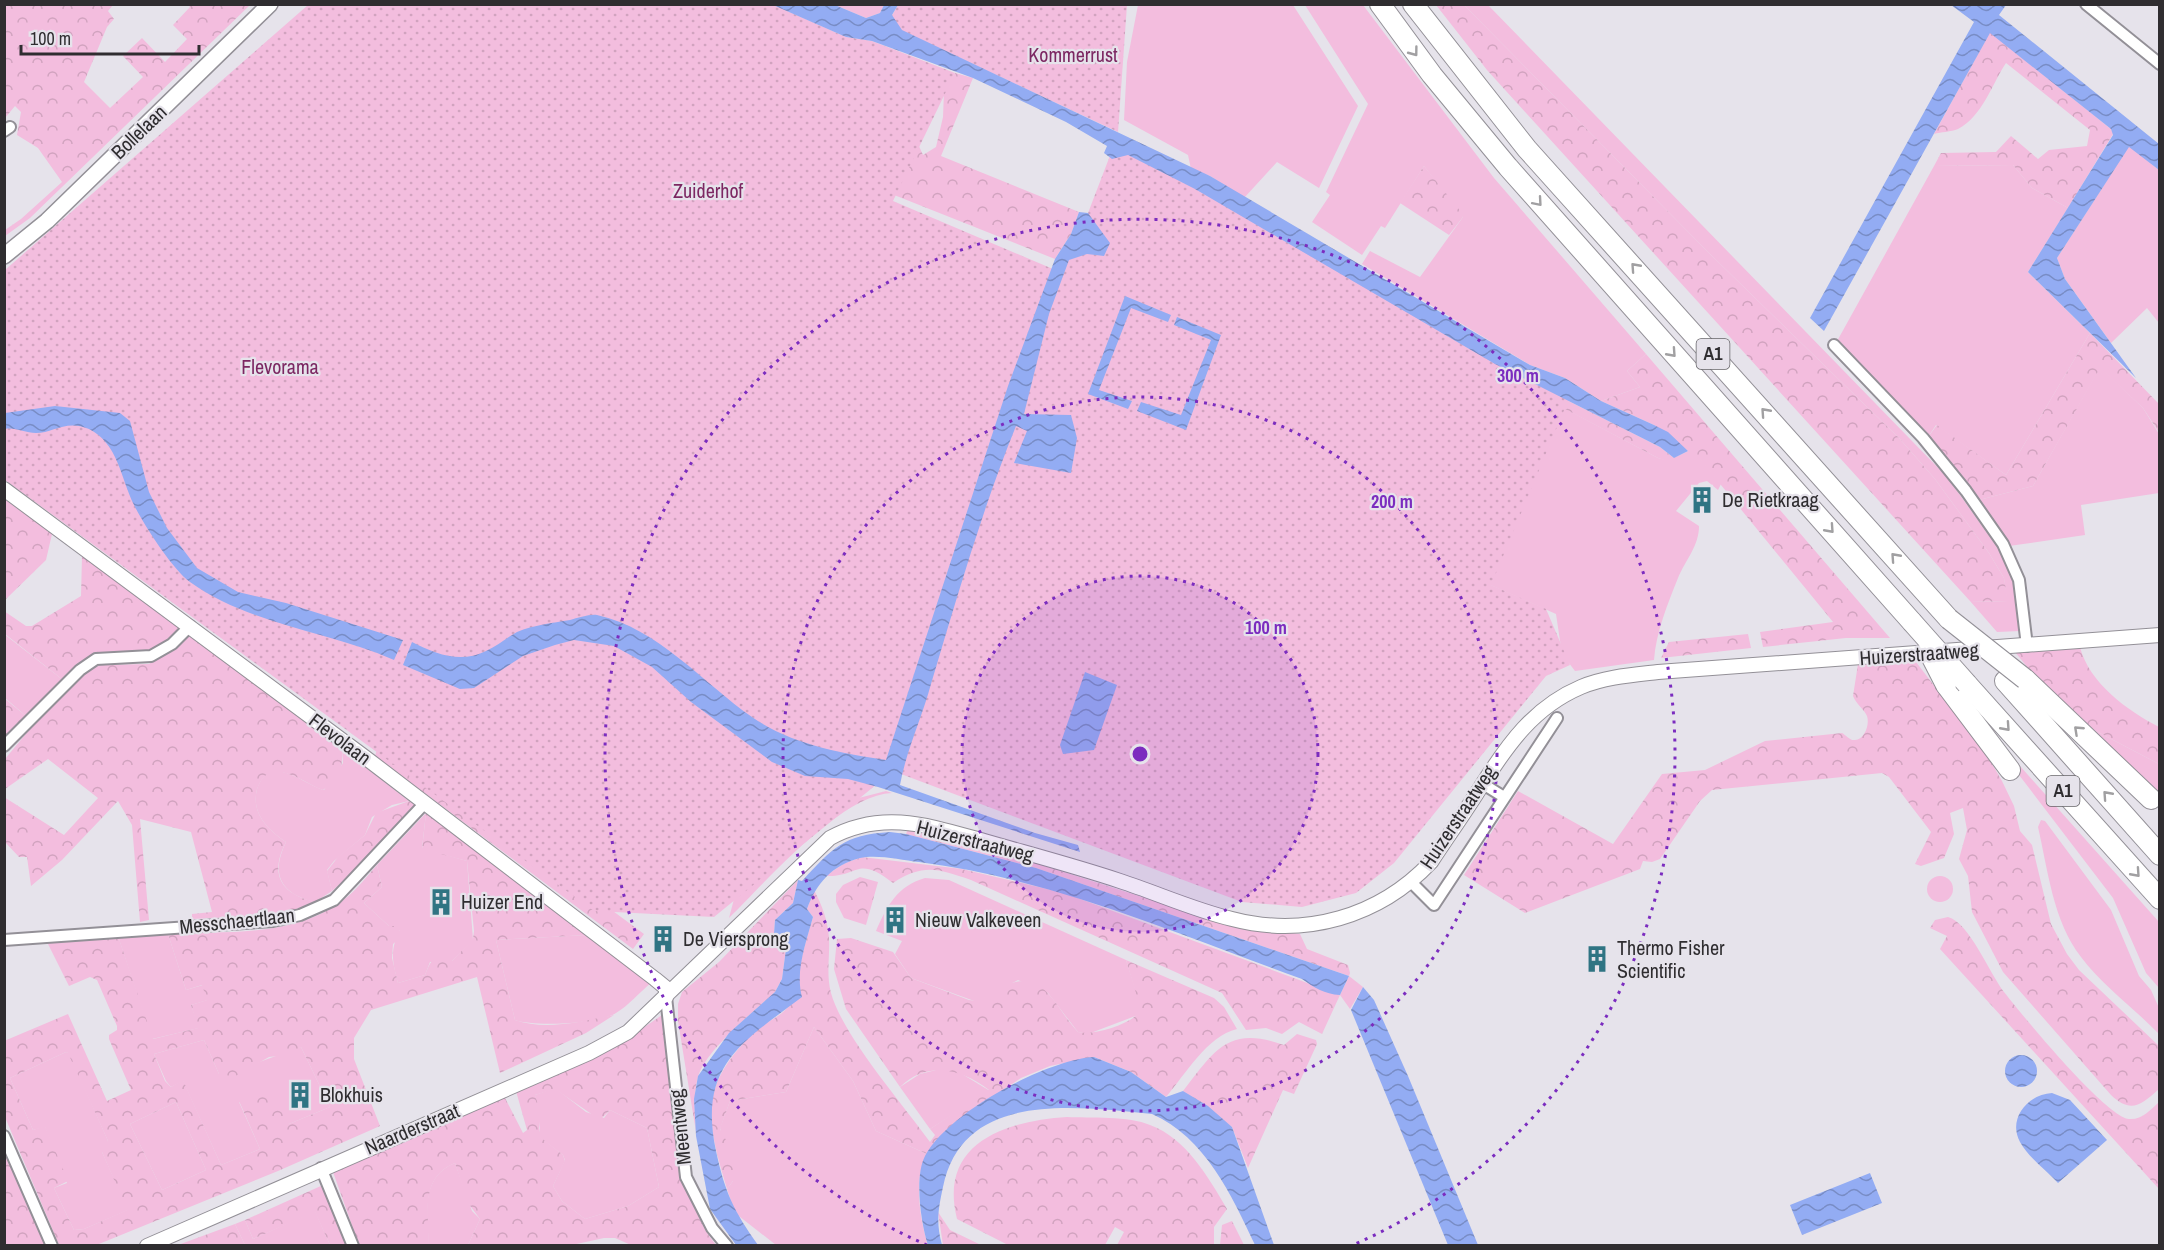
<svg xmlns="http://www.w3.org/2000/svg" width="2164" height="1250" font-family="'Archivo Narrow',sans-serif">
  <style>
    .grass { fill: #f3bdde }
    .forest { fill: url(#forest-crowns); fill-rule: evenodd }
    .park { fill: url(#park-dots) }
    .water { fill: url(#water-waves) }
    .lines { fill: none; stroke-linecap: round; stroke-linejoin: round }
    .minor-casing { stroke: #939097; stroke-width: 14 }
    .tertiary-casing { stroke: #939097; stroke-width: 16 }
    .secondary-casing { stroke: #939097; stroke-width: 18 }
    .motorway-casing { stroke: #939097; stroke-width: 22 }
    .minor { stroke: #fff; stroke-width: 10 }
    .tertiary { stroke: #fff; stroke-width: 14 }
    .secondary { stroke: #fff; stroke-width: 15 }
    .motorway { stroke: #fff; stroke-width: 20 }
    .motorway-bridge-casing { stroke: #939097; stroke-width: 22; stroke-linecap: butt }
    .motorway-bridge { stroke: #fff; stroke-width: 20 }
    .oneway { stroke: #a1a0a2 }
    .ring { fill: none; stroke: #7b2cbf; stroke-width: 3; stroke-dasharray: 3 6 }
    .labels { text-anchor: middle; stroke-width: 4.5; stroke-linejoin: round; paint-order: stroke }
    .shield { fill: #e6e3eb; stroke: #666468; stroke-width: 1.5 }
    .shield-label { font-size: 18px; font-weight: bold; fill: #2f2d30 }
    .park-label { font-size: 20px; fill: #7c2762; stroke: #e6e3eb }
    .street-label { font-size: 20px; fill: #2f2d30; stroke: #e6e3eb }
    .poi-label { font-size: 20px; fill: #2f2d30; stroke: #e6e3eb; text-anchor: start }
    .centre { fill: #7b2cbf; stroke: #e6e3eb; stroke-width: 3 }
    .ring-label { font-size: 18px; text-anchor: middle; font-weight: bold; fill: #7b2cbf; stroke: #e6e3eb; stroke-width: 4.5; stroke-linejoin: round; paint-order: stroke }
  </style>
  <defs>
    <pattern id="forest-crowns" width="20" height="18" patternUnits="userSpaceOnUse" patternTransform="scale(1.5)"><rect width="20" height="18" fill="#f3bdde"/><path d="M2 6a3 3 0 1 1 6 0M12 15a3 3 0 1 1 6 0" fill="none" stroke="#d1a3bf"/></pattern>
    <pattern id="park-dots" width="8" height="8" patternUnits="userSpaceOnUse" patternTransform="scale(1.5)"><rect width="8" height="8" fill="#f3bdde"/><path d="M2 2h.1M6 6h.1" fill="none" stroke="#d1a3bf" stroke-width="1.8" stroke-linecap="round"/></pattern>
    <pattern id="water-waves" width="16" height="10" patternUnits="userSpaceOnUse" patternTransform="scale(1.5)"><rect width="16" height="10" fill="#93acf3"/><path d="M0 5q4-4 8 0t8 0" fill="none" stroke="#788cc5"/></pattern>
  </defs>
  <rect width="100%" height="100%" fill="#e6e3eb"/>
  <g class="grass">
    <polygon points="835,5 884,5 880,13 866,18"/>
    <polygon points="1138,5 1293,5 1358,106 1319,188 1277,162 1244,198 1210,176 1191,169 1188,155 1124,120 1127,62"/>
    <polygon points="1305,5 1363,5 1494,178 1646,354 1627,371 1640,387 1601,401 1565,378 1530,365 1362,264 1370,251 1420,277 1463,217 1424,166 1385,228 1381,226 1362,255 1312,222 1330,195 1326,192 1368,104"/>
    <polygon points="1464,5 1488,5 1947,477 2003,555 2013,579 2020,631 1997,632 1970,601 2007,602 2004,578 1989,553 1935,479 1899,438 1710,254"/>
    <polygon points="2129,146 2159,170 2159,323 2147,308 2111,343 2065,279 2057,258"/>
    <polygon points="2013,165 2032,188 2068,208 2028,272 2090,333 2006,475 1936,425 1928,437 1836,343 1934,166"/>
    <path d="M1455,350L1658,458L1666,460L1694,451L1721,484L1718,490L1707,481L1699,483L1676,511L1699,526C1699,546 1686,559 1678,578C1668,603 1656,632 1654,660L1575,671L1562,654L1556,614L1443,564Z"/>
    <polygon points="2100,367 2143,408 2159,434 2159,493 2081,505 2085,535 2009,546 1979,500 2033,486"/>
    <polygon points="4,634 63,680 26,716 5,698"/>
    <polygon points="1987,729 2159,922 2159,988 2146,973 2113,898 1990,737"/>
    <polygon points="2094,730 2159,764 2159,799 2090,733"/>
    <path d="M342,749L409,801L392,805L372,817L365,835L334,861L327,870L332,891L315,902C281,894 270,875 286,842C267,829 251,813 257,789C260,781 263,775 271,772C289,768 307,785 324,790L343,763Z"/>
    <path d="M426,813L422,848L467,861L473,940L452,961L430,962L425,975L398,983C393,963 389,950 400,931L389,926L364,903L382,887L377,865Z"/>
    <path d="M2041,820L2045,821L2111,910L2139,976L2151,990L2159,1008V1034C2134,1008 2103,986 2081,957C2053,921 2048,870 2038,827Z"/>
    <circle cx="1940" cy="889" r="13"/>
    <path d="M925,878L949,880L1126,960L1142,1010L1138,1015L1088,1034L1078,1032L1048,993L1018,980L977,1002L911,978L895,954L902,941L876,931C887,906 897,886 925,878Z"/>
    <polygon points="168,934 186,990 203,985 208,1000 191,1005 199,1028 152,1039 118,936"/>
    <path d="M587,935L651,983C640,992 628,1006 616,1013C598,1024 534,1027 515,1020L496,940Z"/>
    <polygon points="1349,976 1363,987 1350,1009 1340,995"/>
    <path d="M814,1027L853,1081L876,1131L927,1154C913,1178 920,1220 928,1245H776L735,1213L727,1189L733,1181L720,1128L730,1101L786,1092Z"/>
    <path d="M204,1040L219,1074C250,1066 273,1057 301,1047L330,1107L289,1124L239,1102L260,1149L221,1165L183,1081L171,1087L166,1081L154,1054Z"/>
    <polygon points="66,1052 69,1053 108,1141 102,1152 128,1210 84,1229 74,1230 54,1188 67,1183 45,1127 33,1130 10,1078"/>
    <polygon points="940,1069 957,1071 990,1091 930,1129 900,1087 920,1074"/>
    <polygon points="555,1088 586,1112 604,1118 610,1110 647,1128 659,1187 628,1206 585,1219 562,1201 553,1186 565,1160 563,1155 538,1136 540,1128 535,1095"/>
    <polygon points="176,1102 206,1170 162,1190 130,1124"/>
    <path d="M455,1163L472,1211L480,1219L468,1245L429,1246C428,1215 419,1178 455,1163Z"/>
    <polygon points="315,1211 330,1245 245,1245 235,1224 245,1220 253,1239"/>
  </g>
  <g class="forest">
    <polygon points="5,5 113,5 108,11 114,19 107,27 84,82 110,108 143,77 123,56 142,38 165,62 187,39 173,25 190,7 188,5 250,5 30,218 5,236 5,230 21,219 62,182 38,148 17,135 21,112 15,106 5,118"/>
    <polygon points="1436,5 1464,5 1710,254 1899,438 1935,479 1989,553 2004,578 2008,602 1970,601 1487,70"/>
    <path d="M1990,32L2111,129L2113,134L2068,208L2032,188L2013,165L1934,166L1941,153L1996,152L2011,136L2038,159L2049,150L2087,146L2090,130L2006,63C1992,84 1982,117 1958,129C1951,132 1941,132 1934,134Z"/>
    <polygon points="955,73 973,78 941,156 1079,212 1071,234 1055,259 874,187 904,113 923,155 936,147 943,117 944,91"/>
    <polygon points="1424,166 1462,213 1463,217 1449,235 1400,203"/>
    <polygon points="2090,333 2159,404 2160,434 2143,408 2100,368 2033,486 1979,500 1928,437 1937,425 2006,475"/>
    <polygon points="1455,351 1495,364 1660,447 1674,458 1688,451 1654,425 1601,401 1640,387 1627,371 1646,354 1890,638 1846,638 1763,647 1760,632 1833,622 1694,452 1676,464 1658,458"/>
    <polygon points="5,499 52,534 46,560 5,600"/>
    <path d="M82,556L179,628C145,666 137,646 97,655C84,658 72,670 63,680L5,634L4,611L26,626H32L81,596Z"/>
    <polygon points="1748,634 1751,648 1661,658 1669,642"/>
    <path d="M190,636L342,749C343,768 340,778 323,790C307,785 289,768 271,773C263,775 260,782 257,789C251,813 267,829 286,842C269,875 281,894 315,902L281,915L192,919V914L212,912L191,832L140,819L149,920L140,922L132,825L118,801L62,860L31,886L27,857H19L5,842L4,797L64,835L98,798L48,759L5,789V759L39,718L86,671L100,665L149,664Z"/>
    <path d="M2080,647C2089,683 2128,711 2159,727V764L2094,730L2038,680L2015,652Z"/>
    <path d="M1913,658L1987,755L2002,781L2014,806L2020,831L2032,845L2051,924L2067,954L2079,970L2159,1046V1089C2141,1105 2131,1114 2111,1095L2003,972L1972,912L1968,876L1959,859L1967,830L1963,808L1950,813L1954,834L1944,858L1921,866L1915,864L1931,832L1889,777L1882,773L1712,790L1700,801L1660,859L1652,862L1643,861L1640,869L1525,913L1464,875L1518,791L1613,844L1662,774L1705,770L1765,741L1842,733C1846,735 1850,741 1855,740C1864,740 1870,725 1867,716C1864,709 1856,704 1853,696L1858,664Z"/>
    <polygon points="403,665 470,805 644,934 633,949 375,756"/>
    <polygon points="4,698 26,716 5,739 4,739"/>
    <path d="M886,791L892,793C840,795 766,882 729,918L734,899L843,802Z"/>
    <polygon points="409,801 415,805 413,809 378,849 332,891 327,871 338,857 365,835 376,813"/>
    <path d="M426,813L587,935L496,940L515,1020C546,1031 583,1021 614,1015L586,1033L500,1073L477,977L371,1010L354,1038V1059L380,1126L278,1171L94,1246L59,1245L5,1117L4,1041L68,1014L107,1101L131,1090L109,1039V1035L117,1030V1026L97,980L90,977L69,986L46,940L118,936L153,1039L198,1028L191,1005L207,1000L202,985L186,990L168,934C224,931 290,937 338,904C353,894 365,879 377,865L382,887L364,903L389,926H395L400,931V938L393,944L392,958L398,983L425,975C431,960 436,950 452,961L473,939L474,931L467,861L422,849ZM204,1040L219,1074L234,1077L269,1057L287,1055L301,1047L330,1107L289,1124L271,1088L239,1101L260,1149L221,1165L183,1080L171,1087L165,1081L154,1054ZM66,1052L68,1053L108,1141L101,1144L102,1152L127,1210L84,1229L74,1230L54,1188L68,1181L45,1126L33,1130L10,1078ZM176,1102L206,1170L162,1190L130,1124Z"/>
    <polygon points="908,829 948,835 1230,925 1300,934 1307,949 1348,965 1350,973 1349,976 1036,868 906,834"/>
    <path d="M862,857L962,869L1064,893L1340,995L1322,1034L1299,1022L1282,1034L1266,1028L1246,1030L1222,993L971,880C938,869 924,863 893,883C856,854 859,878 825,876L845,863Z"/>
    <polygon points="860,877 878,882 866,925 844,918 836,902 836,894 843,885"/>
    <path d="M798,880L793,903L775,920L774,934L786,949L782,979L775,992C754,1012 706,1049 698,1077C693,1095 695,1114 696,1132L678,1021V1004L682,992L719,962Z"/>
    <path d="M814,890C822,905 828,921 829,938C830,957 826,974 831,993C843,1036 902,1103 930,1142L935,1135L930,1129L989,1090C962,1069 927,1060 900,1087L846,1009L834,969L837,939L851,938L893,952L911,978L969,1000C979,1002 985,997 994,991C1043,962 1051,1003 1078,1032C1093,1036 1133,1024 1141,1010L1126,960L1214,998L1224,1007L1237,1029C1207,1036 1185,1075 1166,1097L1131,1072L1094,1057L1050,1066L1021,1078L954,1123L927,1154L876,1131L853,1081L814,1027L786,1092L730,1101L720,1129L738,1162L733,1181L727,1189C706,1118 698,1088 754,1032C764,1022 779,1018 787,1008C800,993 797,978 801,961C804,946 809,931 813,917L807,909Z"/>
    <path d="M1948,917C1969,922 1990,974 2004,992C2021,1014 2106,1117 2129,1119C2142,1120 2150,1110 2159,1102V1189L1940,949L1947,936L1930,928L1935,920Z"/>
    <path d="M662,1015C663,1038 668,1061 671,1084C678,1133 684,1207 716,1245H631L615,1238H604L572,1245H468L480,1219L468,1203L455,1163C419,1178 429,1215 429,1245H359L333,1172L504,1096L523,1133L527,1130L516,1091L620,1044ZM555,1089L600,1120L610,1110L647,1128L659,1187L628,1206L585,1219L562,1201L553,1186L565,1161L563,1155L539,1136L540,1111L535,1095Z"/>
    <path d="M1297,1034L1316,1040L1317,1044L1294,1094L1283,1090L1248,1168L1232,1127L1183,1091C1215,1050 1228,1025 1284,1045Z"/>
    <path d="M1067,1117C1090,1118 1129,1116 1150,1125C1186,1138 1209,1178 1227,1209L1214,1227V1245H1117L1124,1232L1115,1227L1105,1245H1008L957,1219C938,1143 1005,1121 1067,1117Z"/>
    <polygon points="4,1150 45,1245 7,1245 5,1241"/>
    <polygon points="323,1185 349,1245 330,1245 315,1212 253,1239 245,1220"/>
    <polygon points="938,1212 950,1230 981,1245 943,1245"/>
    <polygon points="1232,1221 1244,1245 1220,1245 1222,1225"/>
    <polygon points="235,1224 245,1245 178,1245"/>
  </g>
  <g class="park">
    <polygon points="308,5 774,5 846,37 872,41 955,73 893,201 1060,272 1088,213 1116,140 1570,396 1491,585 1546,609 1570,665 1546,676 1394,863 1356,893 1302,907 1242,902 893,771 714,917 594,911 5,480 5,270"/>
    <polygon points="898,5 1127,5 1118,132 887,24"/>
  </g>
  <g class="water">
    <polygon points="773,5 835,5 866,18 880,13 884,5 898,5 892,15 902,30 1210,176 1530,365 1565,378 1601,401 1654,425 1668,432 1688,451 1674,458 1660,447 1495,364 1195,189 1128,155 1112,159 1104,153 1107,146 1066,122 973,78 872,41 846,37"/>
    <polygon points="1951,5 2006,5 1999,15 2159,144 2159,170 2129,147 2057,258 2065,279 2136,378 2028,272 2113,135 2111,129 1990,33 1824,331 1810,318 1974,22"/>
    <path d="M1079,212L1088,213L1110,243L1104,256L1087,254L1069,260L1049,314L1024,414L1071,415L1077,438L1071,473L1014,463L1027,431L1016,426C982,510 957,597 931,684C922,718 906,751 900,785L1035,833L1078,845L1080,852L878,787L848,779L805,776L772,762L691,702L652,667L614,646L574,640L555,645L523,656L474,688L460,689L403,665L412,642C436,654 460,664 486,651C497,646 506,638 517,632C534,625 552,623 570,620C578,618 589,614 597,615C658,628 703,683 752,717C791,744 840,753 886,760L1008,386L1055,259L1071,234Z"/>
    <polygon points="1125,296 1171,315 1168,322 1131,308 1099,390 1132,401 1128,409 1088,394"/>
    <polygon points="1177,317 1221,335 1186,430 1137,411 1141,402 1181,415 1211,340 1174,325"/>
    <path d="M55,406L120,413L130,421L149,492L167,528L197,568L238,592L286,603L403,640L394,660C328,631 250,625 190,582C173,570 144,525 134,505C121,479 118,443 89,429C66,419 53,433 36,433C25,433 15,427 5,429V413Z"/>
    <polygon points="1085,672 1117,685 1094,750 1063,754 1060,745"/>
    <path d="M890,832L906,834L1036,868L1349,976L1340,995C1324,994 1315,988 1302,979C1177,934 1052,879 919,862C901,860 877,854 860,858C832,865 816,884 807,909L813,917C806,943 795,971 802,997C741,1043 698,1066 716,1151C725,1193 734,1211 758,1245H736L710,1209L696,1136L694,1099L698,1076L729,1033L775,992L782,979L786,949L774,934L775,920L793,903L798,880L802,881C833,848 843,835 890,832Z"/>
    <polygon points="1363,987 1374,1000 1408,1076 1478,1245 1448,1245 1351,1010"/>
    <circle cx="2021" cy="1071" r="16"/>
    <path d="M1094,1057L1131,1072L1166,1097L1183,1091L1208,1106L1232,1127L1274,1245H1255C1232,1196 1205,1137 1152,1114C1077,1107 963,1089 943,1187C938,1210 936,1223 942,1245H928C921,1224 914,1177 925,1156C948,1112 1046,1060 1094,1057Z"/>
    <path d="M2052,1093L2070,1100L2107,1140L2058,1183C2046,1170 2028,1157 2020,1142C2007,1118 2029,1094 2052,1093Z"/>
    <polygon points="1870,1173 1882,1203 1802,1235 1790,1205"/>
  </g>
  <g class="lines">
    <defs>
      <g id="minor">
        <polyline points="2086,4 2160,64"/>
        <polyline points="4,131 10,127"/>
        <polyline points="1834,345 1923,438 1966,491 2003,544 2019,580 2027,646"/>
        <polyline points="4,746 80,670 96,659 151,656 172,644 190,626"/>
        <polyline points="1483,784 1504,797"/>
        <polyline points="1411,882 1434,905 1557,718"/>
        <polyline points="4,940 273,921 300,915 334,900 425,803"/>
        <polyline points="666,997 686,1177 712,1228 727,1246"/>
        <polyline points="4,1136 52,1246"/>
        <polyline points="321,1168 353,1246"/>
      </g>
      <g id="tertiary">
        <polyline points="4,489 366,758 655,979 666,988 666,997"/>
        <path d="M147,1246L589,1053L628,1032L830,838C883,809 930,826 984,841C1029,854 1075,866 1120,881C1157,893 1194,910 1232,919C1305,938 1379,917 1431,862C1448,836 1466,811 1482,785C1508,744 1534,707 1581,687C1605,677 1632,675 1658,672L2160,635"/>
      </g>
      <polyline id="secondary" points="4,256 47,221 270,4"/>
      <g id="motorway">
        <polyline points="1380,4 1432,75 1508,167 1912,622"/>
        <polyline points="1413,4 1527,149 1949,619"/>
        <polyline points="2025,679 2151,799"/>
        <polyline points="2005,681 2160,855"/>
        <polyline points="1967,684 2160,899"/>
        <polyline points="1946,685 2010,770"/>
      </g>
    </defs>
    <use href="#minor" class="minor-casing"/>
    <use href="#tertiary" class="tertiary-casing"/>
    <use href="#secondary" class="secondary-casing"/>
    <use href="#motorway" class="motorway-casing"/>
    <use href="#minor" class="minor"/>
    <use href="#tertiary" class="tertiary"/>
    <use href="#secondary" class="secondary"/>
    <use href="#motorway" class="motorway"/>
    <defs>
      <g id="motorway-bridge">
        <polyline points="1949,619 2025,679"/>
        <polyline points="1912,622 1967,684"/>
        <polyline points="1928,650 1946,685"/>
      </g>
    </defs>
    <use href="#motorway-bridge" class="motorway-bridge-casing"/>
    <use href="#motorway-bridge" class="motorway-bridge"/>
  </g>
  <defs><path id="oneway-chevron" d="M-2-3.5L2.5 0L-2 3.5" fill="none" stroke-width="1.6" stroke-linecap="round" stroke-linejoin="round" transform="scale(1.5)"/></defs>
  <g class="oneway">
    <use href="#oneway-chevron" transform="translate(1414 52) rotate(53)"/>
    <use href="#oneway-chevron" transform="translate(1538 202) rotate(49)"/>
    <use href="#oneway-chevron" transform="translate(1635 267) rotate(-132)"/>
    <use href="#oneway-chevron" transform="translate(1672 353) rotate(48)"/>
    <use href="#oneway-chevron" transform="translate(1765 412) rotate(-132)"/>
    <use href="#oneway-chevron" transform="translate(1830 529) rotate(48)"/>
    <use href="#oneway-chevron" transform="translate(1895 557) rotate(-132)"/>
    <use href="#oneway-chevron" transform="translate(2006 727) rotate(48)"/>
    <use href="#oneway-chevron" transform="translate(2078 730) rotate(-137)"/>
    <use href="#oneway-chevron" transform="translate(2107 795) rotate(-132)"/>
    <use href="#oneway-chevron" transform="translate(2136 873) rotate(48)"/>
  </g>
  <circle cx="1140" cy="754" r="178" fill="#7b2cbf" fill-opacity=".12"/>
  <g class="ring">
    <circle cx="1140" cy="754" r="178"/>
    <circle cx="1140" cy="754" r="357"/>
    <path d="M927 1245A535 535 0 1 1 1353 1245"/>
  </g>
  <defs>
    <symbol id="building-bare" viewBox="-9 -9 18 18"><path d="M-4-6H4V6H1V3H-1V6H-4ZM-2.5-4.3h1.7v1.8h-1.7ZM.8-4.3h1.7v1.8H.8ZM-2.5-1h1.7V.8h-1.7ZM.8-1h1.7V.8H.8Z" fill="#2f7483" stroke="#e6e3eb" stroke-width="2.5" paint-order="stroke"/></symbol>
  </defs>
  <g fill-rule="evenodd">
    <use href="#building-bare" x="1683" y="481" width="38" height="38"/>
    <use href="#building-bare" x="422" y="883" width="38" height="38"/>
    <use href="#building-bare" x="876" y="901" width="38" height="38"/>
    <use href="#building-bare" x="644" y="920" width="38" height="38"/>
    <use href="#building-bare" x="1578" y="940" width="38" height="38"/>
    <use href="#building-bare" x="281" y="1076" width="38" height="38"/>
  </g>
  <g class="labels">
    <g class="shield">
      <rect x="1696.5" y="339" width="33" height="30" rx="4.5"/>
      <rect x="2046.5" y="776" width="33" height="30" rx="4.5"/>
    </g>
    <g class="shield-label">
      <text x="1713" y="360">A1</text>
      <text x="2063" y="797">A1</text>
    </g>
    <g class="park-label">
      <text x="1073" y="62">Kommerrust</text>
      <text x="708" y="198">Zuiderhof</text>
      <text x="280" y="374">Flevorama</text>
    </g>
    <g class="street-label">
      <text transform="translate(139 132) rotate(-44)" y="7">Bollelaan</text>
      <text transform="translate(1919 654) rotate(-4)" y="7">Huizerstraatweg</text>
      <text transform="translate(340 739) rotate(37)" y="7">Flevolaan</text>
      <text transform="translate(1458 817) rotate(-56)" y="7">Huizerstraatweg</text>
      <text transform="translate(975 841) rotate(14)" y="7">Huizerstraatweg</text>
      <text transform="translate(237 921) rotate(-6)" y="7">Messchaertlaan</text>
      <text transform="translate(680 1127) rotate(-96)" y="7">Meentweg</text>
      <text transform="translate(412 1129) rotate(-23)" y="7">Naarderstraat</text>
    </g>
    <g class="poi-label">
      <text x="1722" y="507">De Rietkraag</text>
      <text x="461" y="909">Huizer End</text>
      <text x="915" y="927">Nieuw Valkeveen</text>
      <text x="683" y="946">De Viersprong</text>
      <text x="1617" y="955">Thermo Fisher<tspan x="1617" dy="23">Scientific</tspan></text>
      <text x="320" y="1102">Blokhuis</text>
    </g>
  </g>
  <circle cx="1140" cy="754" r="9" class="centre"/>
  <g class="ring-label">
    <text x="1518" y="382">300 m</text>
    <text x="1392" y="508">200 m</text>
    <text x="1266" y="634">100 m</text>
  </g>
  <rect width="2164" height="1250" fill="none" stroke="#2f2d30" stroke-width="12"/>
  <path d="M21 45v9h178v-9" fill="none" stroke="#2f2d30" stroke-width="3"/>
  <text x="30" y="45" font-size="18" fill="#2f2d30" stroke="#e6e3eb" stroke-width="4.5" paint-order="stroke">100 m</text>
</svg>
